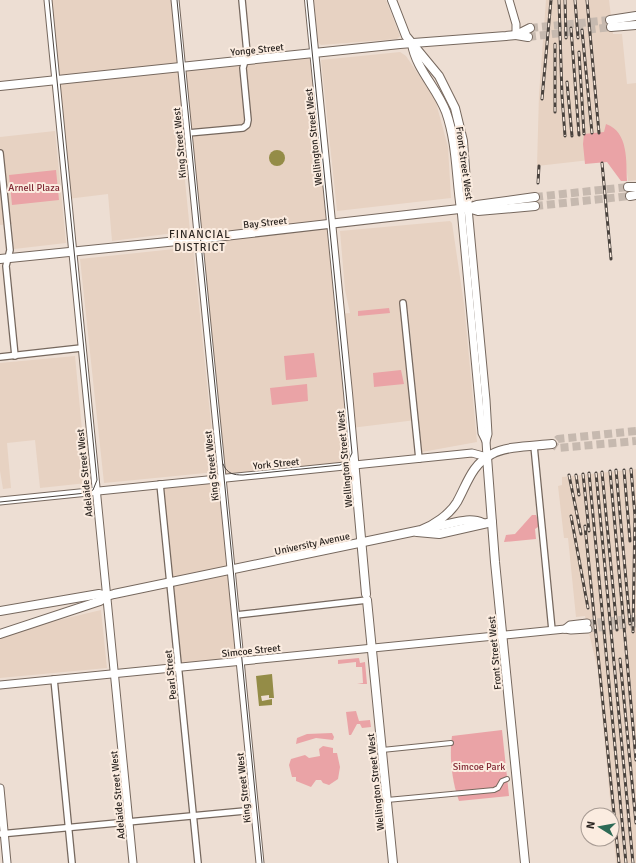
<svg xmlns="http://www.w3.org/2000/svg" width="636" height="863" font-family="Signika,sans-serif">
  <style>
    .built { fill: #e7d2c2 }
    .green { fill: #eaa3a6 }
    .water { fill: #948c47 }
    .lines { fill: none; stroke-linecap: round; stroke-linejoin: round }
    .tertiary-tunnel { stroke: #c6b9af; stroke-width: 7; stroke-dasharray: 7 3.5; stroke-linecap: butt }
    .primary-tunnel { stroke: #c6b9af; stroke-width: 8; stroke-dasharray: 8 4; stroke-linecap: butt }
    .pedestrian-casing { stroke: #76685e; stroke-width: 6 }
    .minor-casing { stroke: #76685e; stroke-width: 8 }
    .tertiary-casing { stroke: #76685e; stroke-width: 9 }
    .secondary-casing { stroke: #76685e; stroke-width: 9 }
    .primary-casing { stroke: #76685e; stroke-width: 10 }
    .pedestrian { stroke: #fff; stroke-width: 4 }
    .minor { stroke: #fff; stroke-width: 5.5 }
    .tertiary { stroke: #fff; stroke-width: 7 }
    .secondary { stroke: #fff; stroke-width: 7 }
    .primary { stroke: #fff; stroke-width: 8 }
    .tram { stroke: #49423d; stroke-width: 1 }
    .rail-casing { stroke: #49423d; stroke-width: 3 }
    .rail { stroke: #fbece0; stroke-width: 1.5; stroke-dasharray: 4.5; stroke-linecap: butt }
    .labels { text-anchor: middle; stroke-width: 4; stroke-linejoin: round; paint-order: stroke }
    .street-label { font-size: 10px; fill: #2b2521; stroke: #fbece0 }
    .park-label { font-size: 10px; fill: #812834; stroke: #fbece0 }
    .neighbourhood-label { font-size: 11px; letter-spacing: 1px; fill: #2b2521; stroke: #fbece0 }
  </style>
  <rect width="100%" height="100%" fill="#edded3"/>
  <g class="built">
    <polygon points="48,0 175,0 182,67 314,53 340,314 350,313 345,290 340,231 450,221 452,223 464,304 477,442 422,452 408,309 404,309 416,420 351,428 355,465 223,478 241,661 178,667 160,484 222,478 188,133 181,140 190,231 112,241 108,194 67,199"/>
    <polygon points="314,0 386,0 400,36 397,39 321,45 318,42"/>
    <polygon points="546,0 609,0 613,34 622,34 627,84 636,83 636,180 628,181 625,156 537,166 539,94"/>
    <polygon points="400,52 406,56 435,99 448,147 451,198 337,211 321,60"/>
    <polygon points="55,131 66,243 14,249 12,224 0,225 0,137"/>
    <polygon points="193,247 216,472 104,483 80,259"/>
    <polygon points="75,356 87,483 40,488 35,440 7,443 11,488 3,489 0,471 0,363"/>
    <polygon points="636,469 636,863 616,863 598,671 585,616 576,617 568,538 564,538 558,486 562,485 562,477"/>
    <polygon points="101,610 107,668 0,678 0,634"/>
  </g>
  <g class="green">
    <path d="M606,124C629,132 626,162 627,181H621L607,162L585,164L583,144L584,134L604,132Z"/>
    <polygon points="56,170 59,200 12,205 9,175"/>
    <polygon points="389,308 390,313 358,316 358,311"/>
    <polygon points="314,353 317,377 286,380 284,356"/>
    <polygon points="401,370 404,384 374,387 373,373"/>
    <polygon points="307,384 308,401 272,405 270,388"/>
    <polygon points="532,515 536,515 538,520 538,527 535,529 536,539 504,542 506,535 515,534"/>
    <polygon points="359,658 360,663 365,662 367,684 357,684 363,683 362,667 356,667 356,662 338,664 338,660"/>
    <polygon points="356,711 359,721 370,720 371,727 362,728 360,724 357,724 351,735 349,735 346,712"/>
    <path d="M502,730L509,796L459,801C452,782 449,756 452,736Z"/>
    <polygon points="332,733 334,737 333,740 316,738 296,744 297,738 307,734"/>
    <polygon points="323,746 333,748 333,753 337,753 340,767 338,779 329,785 323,783 321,780 316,780 311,787 296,781 296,777 292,777 289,765 291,759 305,755 309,758 320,756 319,749"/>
  </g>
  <g class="water">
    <circle cx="277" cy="158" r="8"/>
    <polygon points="272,674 274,698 269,698 269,695 261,696 262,701 272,699 272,705 259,706 256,676"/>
  </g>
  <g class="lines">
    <g class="tertiary-tunnel">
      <polyline points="587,623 636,618"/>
      <polyline points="588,629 636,624"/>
    </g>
    <g class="primary-tunnel">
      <polyline points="530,28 610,20"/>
      <polyline points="528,37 611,27"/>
      <polyline points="535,197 628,187"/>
      <polyline points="535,206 630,196"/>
      <polyline points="636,431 558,439 552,444 558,448 636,441"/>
    </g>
    <defs>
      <g id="pedestrian">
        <polyline points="382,750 451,743"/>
        <polyline points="387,800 494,790 498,788 502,781 507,779"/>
      </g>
      <g id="minor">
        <polyline points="188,133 243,128 247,125 248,120 243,68 247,53 242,0"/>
        <polyline points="0,153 10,250 6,266 15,356"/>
        <polyline points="403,303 419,459"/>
        <polyline points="0,357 81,348"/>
        <polyline points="534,446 552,630"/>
        <polyline points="160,484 198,863"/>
        <polyline points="236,615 367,600"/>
        <polyline points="54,679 72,863"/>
        <polyline points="0,834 255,810"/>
      </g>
      <g id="tertiary">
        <polyline points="509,0 516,24 516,35"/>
        <polyline points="0,501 472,453 487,457"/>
        <polyline points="565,629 570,625 587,623"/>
        <polyline points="0,685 565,629 571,630 588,629"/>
      </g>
      <g id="secondary">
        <polyline points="48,0 133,863"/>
        <polyline points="175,0 260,863"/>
        <polyline points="468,208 486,400 488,434 486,441 487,457"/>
        <polyline points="461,209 482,433 486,441"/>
        <polyline points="0,788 7,863"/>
      </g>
      <g id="primary">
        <polyline points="309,0 348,393 366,594"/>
        <polyline points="392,0 406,36 439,76 455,108 463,141 468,208"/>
        <polyline points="610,20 636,16"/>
        <polyline points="611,27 636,25"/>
        <polyline points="516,35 528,37"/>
        <path d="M412,44C416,69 437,88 446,112C457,143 456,177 461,209"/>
        <polyline points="0,86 400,44 506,36 516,35 530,28"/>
        <polyline points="628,187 636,187"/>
        <polyline points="630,196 636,195"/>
        <polyline points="468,208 478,211 535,206"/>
        <polyline points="0,259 207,238 468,208 477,205 535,197"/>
        <polyline points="487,457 495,562 525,863"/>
        <path d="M429,527C447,527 466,515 483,523"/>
        <polyline points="417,532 439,534 492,522"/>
        <polyline points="367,600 393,863"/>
        <polyline points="0,611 99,594 107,596"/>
        <path d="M0,634L100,601L107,596L114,594L421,530C434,525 449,515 457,502C467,484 472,464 492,454C506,446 535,446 552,444"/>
      </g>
    </defs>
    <use href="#pedestrian" class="pedestrian-casing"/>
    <use href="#minor" class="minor-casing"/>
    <use href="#tertiary" class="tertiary-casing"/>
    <use href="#secondary" class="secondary-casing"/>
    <use href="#primary" class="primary-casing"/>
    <use href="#pedestrian" class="pedestrian"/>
    <use href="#minor" class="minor"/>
    <use href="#tertiary" class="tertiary"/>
    <use href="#secondary" class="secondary"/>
    <use href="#primary" class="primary"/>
    <g class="tram">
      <polyline points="177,0 262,863"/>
      <path d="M223,464C227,474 234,475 243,475L340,465L348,461L352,453L307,0"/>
      <polyline points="0,502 86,493 93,490 97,480 49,0"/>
    </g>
    <defs>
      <g id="rail">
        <polyline points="559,0 562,96 565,136"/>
        <polyline points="565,0 566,38"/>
        <polyline points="575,0 578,38"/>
        <polyline points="587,0 599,133"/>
        <polyline points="571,28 579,135"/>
        <polyline points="582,30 592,133"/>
        <polyline points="555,44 555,112"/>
        <polyline points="579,52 584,134"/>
        <polyline points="567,82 572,136"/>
        <polyline points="542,99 551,0"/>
        <polyline points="602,163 611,259"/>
        <polyline points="538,183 539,166"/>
        <polyline points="631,469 635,516 633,632"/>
        <polyline points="616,470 630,624"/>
        <polyline points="624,470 630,541"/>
        <polyline points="610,471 636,760"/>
        <polyline points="602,472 617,630"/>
        <polyline points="589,473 626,863"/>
        <polyline points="596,473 633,863"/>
        <polyline points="583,474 589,531"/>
        <polyline points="569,475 581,534"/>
        <polyline points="576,475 579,495"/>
        <polyline points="571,516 588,608"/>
        <polyline points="585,526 619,863"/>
        <polyline points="620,659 636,823"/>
      </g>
    </defs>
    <use href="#rail" class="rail-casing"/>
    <use href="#rail" class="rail"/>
  </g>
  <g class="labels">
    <g class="street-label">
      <text transform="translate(257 49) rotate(-6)" y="4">Yonge Street</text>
      <text transform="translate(313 137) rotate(-96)" y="4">Wellington Street West</text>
      <text transform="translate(179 143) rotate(-95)" y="4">King Street West</text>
      <text transform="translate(465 163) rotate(82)" y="4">Front Street West</text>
      <text transform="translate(265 222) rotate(-6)" y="4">Bay Street</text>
      <text transform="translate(344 459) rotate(-95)" y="4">Wellington Street West</text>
      <text transform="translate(276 463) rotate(-6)" y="4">York Street</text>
      <text transform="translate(211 466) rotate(-96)" y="4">King Street West</text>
      <text transform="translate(84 473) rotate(-96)" y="4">Adelaide Street West</text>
      <text transform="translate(312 543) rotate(-12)" y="4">University Avenue</text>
      <text transform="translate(251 650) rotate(-6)" y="4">Simcoe Street</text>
      <text transform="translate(494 653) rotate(-95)" y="4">Front Street West</text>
      <text transform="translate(170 675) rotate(-96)" y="4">Pearl Street</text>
      <text transform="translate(375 782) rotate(-96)" y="4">Wellington Street West</text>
      <text transform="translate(243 788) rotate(-96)" y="4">King Street West</text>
      <text transform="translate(117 795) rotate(-95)" y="4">Adelaide Street West</text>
    </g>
    <g class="park-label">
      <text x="34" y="191">Arnell Plaza</text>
      <text x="479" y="770">Simcoe Park</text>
    </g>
    <g class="neighbourhood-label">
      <text x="200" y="238">FINANCIAL<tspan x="200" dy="13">DISTRICT</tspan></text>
    </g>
  </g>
  <g transform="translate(600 827) rotate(281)"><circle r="19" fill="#fbece0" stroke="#a89c94"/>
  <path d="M0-3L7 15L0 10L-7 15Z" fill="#2d6a55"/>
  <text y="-6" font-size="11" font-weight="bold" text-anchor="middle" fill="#2b2521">N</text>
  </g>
</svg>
